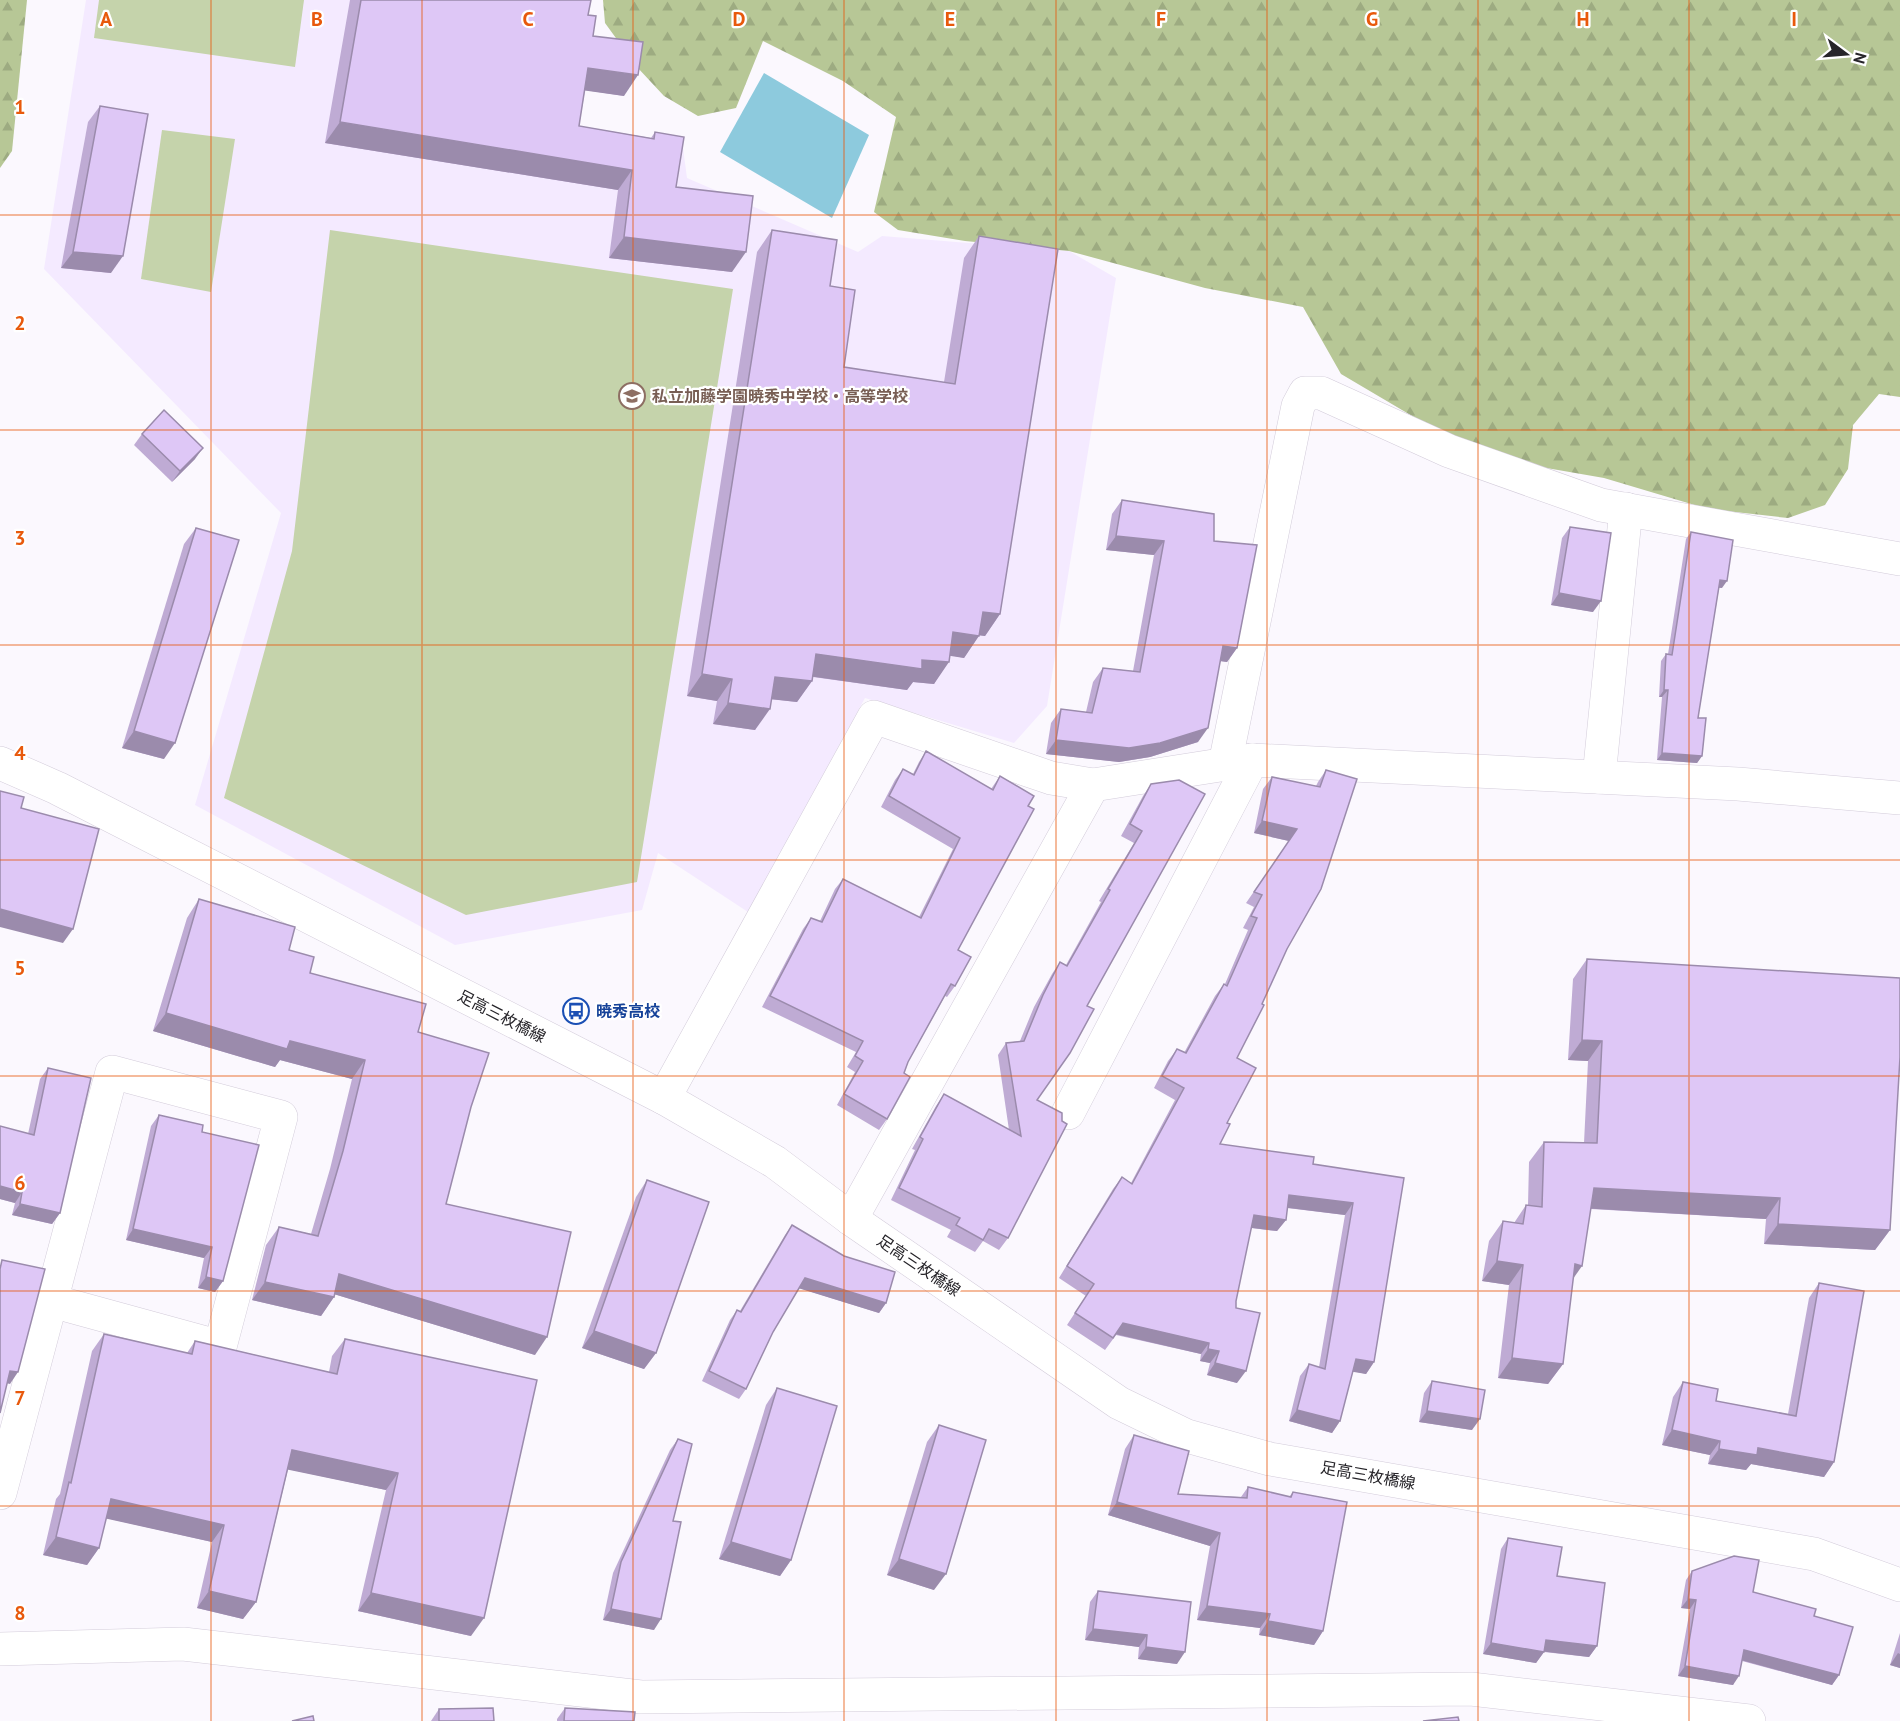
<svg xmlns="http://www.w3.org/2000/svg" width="1900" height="1721" font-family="'PT Sans','Noto Sans JP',sans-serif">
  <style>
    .built { fill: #f4eaff }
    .forest { fill: url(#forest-firs) }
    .pitch { fill: #c5d3ab }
    .water { fill: #8dcadd }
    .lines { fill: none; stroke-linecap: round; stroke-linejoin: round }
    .street-casing { stroke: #d3ccda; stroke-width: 34 }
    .secondary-casing { stroke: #d3ccda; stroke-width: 34 }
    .street { stroke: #fff; stroke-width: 33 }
    .secondary { stroke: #fff; stroke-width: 33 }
    .wall { fill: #bfabd4 }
    .shaded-wall { fill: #9b8bac }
    .building { fill: #dec7f6; stroke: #9b8bac; stroke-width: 1.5 }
    .grid { fill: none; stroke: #e8590c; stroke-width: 1.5; stroke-opacity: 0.55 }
    .labels { text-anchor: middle; stroke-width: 4.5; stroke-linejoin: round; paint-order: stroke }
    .education-label { font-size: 16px; font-weight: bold; fill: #785e54; stroke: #fff; text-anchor: start }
    .transit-label { font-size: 16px; font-weight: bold; fill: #164399; stroke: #fff; text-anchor: start }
    .street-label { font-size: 16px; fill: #262429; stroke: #fff }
    .grid-label { font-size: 20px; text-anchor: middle; font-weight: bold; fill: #e8590c; stroke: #fff; stroke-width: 4.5; stroke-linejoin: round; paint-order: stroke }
  </style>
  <defs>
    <pattern id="forest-firs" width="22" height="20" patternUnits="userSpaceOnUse" patternTransform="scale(1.5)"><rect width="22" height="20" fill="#b7c796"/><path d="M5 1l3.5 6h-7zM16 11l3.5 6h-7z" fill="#9dab81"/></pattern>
  </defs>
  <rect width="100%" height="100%" fill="#fbf8fe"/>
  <polygon class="built" points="86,0 582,0 580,135 683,148 687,178 858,252 882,236 1069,251 1116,278 1047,706 1014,743 865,698 748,912 658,853 642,910 455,945 195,805 281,513 44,269"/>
  <g class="forest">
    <polygon points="0,0 27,0 12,151 0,168"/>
    <polygon points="603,0 1900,0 1900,397 1879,394 1853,425 1848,469 1825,505 1788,518 1708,509 1604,478 1535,466 1463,446 1341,374 1303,307 1205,288 1069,251 965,241 898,230 874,212 896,117 843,81 763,41 736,108 698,116 664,96 637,67 605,23"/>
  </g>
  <g class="pitch">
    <polygon points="99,0 304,0 295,67 94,38"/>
    <polygon points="162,130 235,139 211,292 141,279"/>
    <polygon points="330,230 733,289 637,882 466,915 224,798 292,551"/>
  </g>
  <polygon class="water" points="764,73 869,135 832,218 720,152"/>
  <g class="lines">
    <defs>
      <g id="street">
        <polyline points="1225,764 1298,406 1305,393 1321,393 1449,451 1601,505 1900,559"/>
        <polyline points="1599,777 1626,509"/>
        <polyline points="664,1098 874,717 1051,778 1093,785 1252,760 1738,784 1900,798"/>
        <polyline points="1068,1113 1252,760"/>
        <polyline points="851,1219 1093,785"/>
        <polyline points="0,1493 112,1072 281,1117 220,1347 52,1301"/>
        <polyline points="0,1649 183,1644 641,1697 1471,1689 1749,1721"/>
      </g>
      <polyline id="secondary" points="0,763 57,788 664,1098 775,1162 851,1219 1119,1403 1187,1436 1270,1459 1814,1554 1900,1585"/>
    </defs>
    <use href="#street" class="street-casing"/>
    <use href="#secondary" class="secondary-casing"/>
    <use href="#street" class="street"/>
    <use href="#secondary" class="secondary"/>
  </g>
  <g class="wall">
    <polygon points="350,0 591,0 588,15 593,36 624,96 585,90 579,126 651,138 655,132 676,187 732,272 609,258 618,190 325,143"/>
    <polygon points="100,106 111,273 61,268 88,122"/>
    <polygon points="772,230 830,286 844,367 944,382 964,258 979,236 1000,614 985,636 979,635 964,658 950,655 934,684 913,682 907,690 813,677 812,681 797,702 771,699 755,730 713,724 717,701 687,696 757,252"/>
    <polygon points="142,434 195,459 172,482 134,445"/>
    <polygon points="1122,500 1214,541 1237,648 1227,662 1220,661 1198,742 1150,757 1119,762 1046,754 1051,723 1061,709 1086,712 1093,682 1103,668 1133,671 1154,555 1106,550 1112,514"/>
    <polygon points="1570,527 1593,612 1551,605 1562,538"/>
    <polygon points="196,528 164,759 122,748 184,544"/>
    <polygon points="1691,532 1722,588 1719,588 1698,718 1702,756 1697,763 1657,760 1662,697 1659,697 1661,661 1666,654 1668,654 1686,539"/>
    <polygon points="926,751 991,789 1000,776 1028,806 958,950 955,986 947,997 945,996 908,1062 887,1119 879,1130 837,1105 855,1072 847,1067 856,1052 762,1007 803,929 811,918 820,921 835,889 843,879 919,917 953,849 881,807 895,780 903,769 913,774 919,762"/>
    <polygon points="1326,770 1287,949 1237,1058 1227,1123 1220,1144 1313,1164 1404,1178 1374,1362 1366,1374 1353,1371 1340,1421 1332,1433 1289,1421 1300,1376 1309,1364 1319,1367 1345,1215 1287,1208 1286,1220 1277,1231 1251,1228 1236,1301 1237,1383 1207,1375 1210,1363 1200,1361 1201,1354 1116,1335 1105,1350 1067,1325 1086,1296 1059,1278 1113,1189 1122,1177 1131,1183 1175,1100 1154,1088 1168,1061 1177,1049 1184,1053 1215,996 1224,984 1225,984 1248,930 1243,928 1254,907 1246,903 1289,841 1254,833 1263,789 1272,777 1316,786 1318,782"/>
    <polygon points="1179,780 1087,1006 1037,1100 1008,1238 999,1250 983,1241 975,1252 947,1237 951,1230 891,1200 915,1150 912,1149 936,1106 944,1094 1009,1130 998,1055 1006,1043 1020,1041 1034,1007 1052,974 1060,962 1066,965 1101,902 1099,901 1134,843 1121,836 1143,796 1151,784"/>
    <polygon points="199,899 289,950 310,973 418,1032 471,1107 446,1204 535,1355 334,1294 334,1297 321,1316 252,1300 266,1245 279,1227 311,1234 330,1169 352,1079 280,1060 275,1067 153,1031 187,918"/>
    <polygon points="1587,959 1890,1230 1875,1250 1764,1244 1766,1219 1591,1209 1573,1278 1563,1364 1548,1384 1498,1378 1509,1285 1482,1281 1489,1241 1503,1221 1514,1223 1526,1205 1528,1205 1529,1162 1544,1142 1584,1143 1588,1061 1568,1060 1573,979"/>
    <polygon points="48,1068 60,1213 52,1224 12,1215 15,1203 0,1199 0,1126 28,1134 40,1079"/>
    <polygon points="159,1115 202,1132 223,1281 215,1292 198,1288 204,1258 126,1240 151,1126"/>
    <polygon points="647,1180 656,1353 644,1369 582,1348 636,1197"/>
    <polygon points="792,1225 886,1303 879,1313 799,1288 773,1332 746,1389 739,1399 702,1381 730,1320 737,1310 740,1311 785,1235"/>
    <polygon points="1819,1283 1834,1462 1824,1477 1751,1464 1746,1470 1708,1464 1710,1455 1662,1445 1673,1397 1683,1382 1716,1401 1788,1414 1809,1298"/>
    <polygon points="104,1334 187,1353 195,1341 329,1372 332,1356 345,1339 471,1636 358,1611 386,1490 288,1469 256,1602 243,1619 197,1608 212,1542 106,1518 99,1548 87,1565 43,1555 56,1499 60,1494 92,1351"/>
    <polygon points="1432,1381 1472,1430 1419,1422 1424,1393"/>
    <polygon points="777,1388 791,1560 780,1576 719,1559 766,1405"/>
    <polygon points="939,1425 934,1590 887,1575 927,1442"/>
    <polygon points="1134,1435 1178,1494 1241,1497 1248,1487 1289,1497 1293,1492 1323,1631 1314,1645 1259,1635 1260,1628 1197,1620 1210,1546 1108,1515 1125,1449"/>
    <polygon points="678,1439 654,1630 603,1620 613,1573 670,1450"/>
    <polygon points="1508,1538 1557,1576 1597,1646 1589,1657 1544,1652 1536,1663 1483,1654 1501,1549"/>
    <polygon points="1692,1571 1753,1592 1814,1616 1839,1675 1832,1685 1742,1661 1733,1685 1678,1676 1690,1609 1681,1608 1686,1580"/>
    <polygon points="1098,1591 1177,1664 1138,1659 1139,1647 1085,1640 1090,1602"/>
    <polygon points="1900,1633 1900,1668 1890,1665"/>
    <polygon points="565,1708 634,1721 557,1721 557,1719"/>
    <polygon points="439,1709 494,1721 431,1721"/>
  </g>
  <g class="shaded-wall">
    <polygon points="588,68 638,75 624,96 574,89"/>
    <polygon points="340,122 632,170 618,190 325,143"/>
    <polygon points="624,237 746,252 732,272 609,258"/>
    <polygon points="73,252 123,256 111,273 61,268"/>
    <polygon points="203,448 195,459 172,482 180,471"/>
    <polygon points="1116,536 1164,541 1154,555 1106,550"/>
    <polygon points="1720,580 1727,581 1722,588 1715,587"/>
    <polygon points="1559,593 1601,601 1593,612 1551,605"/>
    <polygon points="983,612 1000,614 985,636 968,634"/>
    <polygon points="953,632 979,636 964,658 938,654"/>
    <polygon points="1223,646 1237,648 1227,662 1213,660"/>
    <polygon points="816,654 922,660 949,662 934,684 913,682 907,690 801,675"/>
    <polygon points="702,674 732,679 717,701 687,696"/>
    <polygon points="775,677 812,681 797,702 760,698"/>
    <polygon points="1664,690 1668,690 1662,697 1659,697"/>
    <polygon points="728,703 770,709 755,730 713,724"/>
    <polygon points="1208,728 1198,742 1150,757 1119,762 1046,754 1056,740"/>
    <polygon points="134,731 175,743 164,759 122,748"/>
    <polygon points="1662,753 1702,756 1697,763 1657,760"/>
    <polygon points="1262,821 1297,829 1289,841 1254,833"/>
    <polygon points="0,909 73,929 63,943 0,927"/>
    <polygon points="166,1013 290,1041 365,1060 352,1079 280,1060 275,1067 153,1031"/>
    <polygon points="1582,1040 1602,1041 1588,1061 1568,1060"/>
    <polygon points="0,1186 22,1192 15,1203 0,1199"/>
    <polygon points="1594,1188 1780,1198 1766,1219 1580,1208"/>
    <polygon points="1289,1195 1353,1203 1345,1215 1281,1207"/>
    <polygon points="20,1204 60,1213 52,1224 12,1215"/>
    <polygon points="1254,1215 1286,1220 1277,1231 1245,1227"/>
    <polygon points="1778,1224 1890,1230 1875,1250 1764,1244"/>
    <polygon points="133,1229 212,1247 204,1258 126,1240"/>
    <polygon points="1497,1261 1523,1265 1509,1285 1482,1281"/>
    <polygon points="1575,1264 1582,1266 1568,1286"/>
    <polygon points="339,1274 547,1337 535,1355 327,1292"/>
    <polygon points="206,1277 223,1281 215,1292 198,1288"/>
    <polygon points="805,1278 886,1303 879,1313 798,1288"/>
    <polygon points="265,1282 334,1297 321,1316 252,1300"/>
    <polygon points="1123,1323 1209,1343 1201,1354 1115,1334"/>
    <polygon points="594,1331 656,1353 644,1369 582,1348"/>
    <polygon points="1208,1349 1219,1351 1210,1363 1200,1361"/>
    <polygon points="1512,1358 1563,1364 1548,1384 1498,1378"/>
    <polygon points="1356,1359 1374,1362 1366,1374 1348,1371"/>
    <polygon points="1215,1363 1246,1371 1237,1383 1207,1375"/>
    <polygon points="10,1371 18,1372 10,1384 2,1382"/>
    <polygon points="1297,1410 1340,1421 1332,1433 1289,1421"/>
    <polygon points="1427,1411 1480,1419 1472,1430 1419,1422"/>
    <polygon points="1672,1430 1720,1441 1710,1455 1662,1445"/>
    <polygon points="1758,1448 1834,1462 1824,1477 1751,1464 1746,1470 1708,1464 1719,1449"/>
    <polygon points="292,1450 398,1473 386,1490 280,1468"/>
    <polygon points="111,1499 224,1525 212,1542 99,1517"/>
    <polygon points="1117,1502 1220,1533 1210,1546 1108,1515"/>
    <polygon points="56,1537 99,1548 87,1565 43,1555"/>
    <polygon points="731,1542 791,1560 780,1576 719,1559"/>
    <polygon points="899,1559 946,1574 934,1590 887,1575"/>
    <polygon points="209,1591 256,1602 243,1619 197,1608"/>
    <polygon points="371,1593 484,1618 471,1636 358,1611"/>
    <polygon points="1688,1599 1696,1600 1690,1609 1681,1608"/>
    <polygon points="1207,1606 1270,1614 1260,1628 1197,1620"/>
    <polygon points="611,1609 661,1619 654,1630 603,1620"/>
    <polygon points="1268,1621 1323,1631 1314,1645 1259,1635"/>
    <polygon points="1093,1629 1147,1635 1139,1647 1085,1640"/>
    <polygon points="1546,1640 1597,1646 1589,1657 1539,1651 1544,1652 1536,1663 1483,1654 1491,1643"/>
    <polygon points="1146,1647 1185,1652 1177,1664 1138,1659"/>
    <polygon points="1744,1650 1839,1675 1832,1685 1737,1659"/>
    <polygon points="1898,1653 1900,1654 1900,1668 1890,1665"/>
    <polygon points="1685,1666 1739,1676 1733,1685 1678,1676"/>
  </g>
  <g class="building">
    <polygon points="361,0 591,0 588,15 596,16 593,36 643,42 638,75 588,68 579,126 654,139 655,132 684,137 676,187 753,196 746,252 624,237 632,170 340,122"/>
    <polygon points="100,106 148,114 123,256 73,252"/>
    <polygon points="772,230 837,240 830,286 855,290 844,367 955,384 979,236 1058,249 1000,614 983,612 979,636 953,632 949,662 922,660 922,669 816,654 812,681 775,677 770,709 728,703 732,679 702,674"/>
    <polygon points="164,410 203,448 180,471 142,434"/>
    <polygon points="1122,500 1214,514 1214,541 1257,545 1237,648 1223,646 1208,728 1160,743 1129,748 1056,740 1061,709 1092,713 1103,668 1140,672 1164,541 1116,536"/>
    <polygon points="1570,527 1611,533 1601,601 1559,593"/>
    <polygon points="196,528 239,540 175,743 134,731"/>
    <polygon points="1691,532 1733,540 1727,581 1720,580 1698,718 1706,718 1702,756 1662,753 1668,690 1664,690 1666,654 1672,655"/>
    <polygon points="926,751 993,790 1000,776 1034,796 1028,806 1034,809 958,950 971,957 955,986 951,984 908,1062 904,1073 910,1077 887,1119 844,1094 863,1061 855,1056 863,1041 770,996 811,918 822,922 843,879 921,918 960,838 889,796 903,769 914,775"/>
    <polygon points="1326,770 1357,779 1321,889 1287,949 1262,1004 1264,1005 1237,1058 1256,1068 1227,1123 1230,1124 1220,1144 1314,1157 1313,1164 1404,1178 1374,1362 1356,1359 1340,1421 1297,1410 1309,1364 1325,1369 1353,1203 1289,1195 1286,1220 1254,1215 1236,1301 1236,1308 1260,1313 1246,1371 1215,1363 1219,1351 1208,1349 1209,1343 1123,1323 1113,1338 1075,1313 1094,1284 1067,1266 1122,1177 1132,1184 1184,1088 1162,1076 1177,1049 1186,1053 1224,984 1227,986 1257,918 1251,916 1262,895 1254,892 1297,829 1262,821 1272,777 1320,787"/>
    <polygon points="1179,780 1205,794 1087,1006 1094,1009 1070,1053 1037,1100 1062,1113 1062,1121 1067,1124 1008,1238 989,1229 983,1240 956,1225 960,1218 899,1188 923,1139 920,1137 944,1094 1021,1136 1006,1043 1024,1041 1043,995 1060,962 1067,966 1110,890 1108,889 1142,831 1130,824 1151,784"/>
    <polygon points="0,791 24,797 21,808 99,829 73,929 0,909"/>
    <polygon points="199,899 295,927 289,950 314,957 310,973 426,1004 418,1032 489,1053 471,1107 446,1204 571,1232 547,1337 339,1274 334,1297 265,1282 279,1227 318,1236 343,1151 365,1060 290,1041 287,1049 166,1013"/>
    <polygon points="1587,959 1900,978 1900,1057 1890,1230 1778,1224 1780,1198 1594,1188 1582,1266 1575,1264 1563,1364 1512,1358 1523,1265 1497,1261 1503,1221 1523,1224 1526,1205 1542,1207 1544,1142 1597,1143 1602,1041 1582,1040"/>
    <polygon points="48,1068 91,1078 60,1213 20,1204 22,1192 0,1186 0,1126 34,1135"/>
    <polygon points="159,1115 203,1125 202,1132 259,1145 223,1281 206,1277 212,1247 133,1229"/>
    <polygon points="647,1180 709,1202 656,1353 594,1331"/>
    <polygon points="792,1225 844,1256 895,1272 886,1303 805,1278 773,1332 746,1389 709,1371 737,1310 741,1312"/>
    <polygon points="2,1260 45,1269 18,1372 10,1371 0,1413 0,1269"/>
    <polygon points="1819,1283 1864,1291 1834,1462 1758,1448 1757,1455 1719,1449 1720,1441 1672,1430 1683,1382 1718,1389 1716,1401 1796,1416"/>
    <polygon points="104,1334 192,1354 195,1341 337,1374 345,1339 537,1380 484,1618 371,1593 398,1473 292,1450 256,1602 209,1591 224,1525 111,1499 99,1548 56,1537 69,1482 71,1483"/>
    <polygon points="1432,1381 1485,1390 1480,1419 1427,1411"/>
    <polygon points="777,1388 837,1406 791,1560 731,1542"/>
    <polygon points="939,1425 986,1440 946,1574 899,1559"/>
    <polygon points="1134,1435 1189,1451 1178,1494 1247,1498 1248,1487 1291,1497 1293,1492 1347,1502 1323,1631 1268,1621 1270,1614 1207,1606 1220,1533 1117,1502"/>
    <polygon points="678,1439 692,1444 673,1521 681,1522 661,1619 611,1609 621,1562"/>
    <polygon points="1508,1538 1562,1547 1557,1576 1605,1583 1597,1646 1546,1640 1544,1652 1491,1643"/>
    <polygon points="1734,1556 1759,1560 1753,1592 1816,1609 1814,1616 1853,1627 1839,1675 1744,1650 1739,1676 1685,1666 1696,1600 1688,1599 1692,1571"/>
    <polygon points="1098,1591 1191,1602 1185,1652 1146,1647 1147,1635 1093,1629"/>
    <polygon points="493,1708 494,1721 439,1721 439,1709"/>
    <polygon points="565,1708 635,1712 634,1721 564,1721"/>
    <polygon points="313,1716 314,1721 292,1721"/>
    <polygon points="1458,1717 1459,1721 1423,1721"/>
  </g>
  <path class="grid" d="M211,0V1721M422,0V1721M633,0V1721M844,0V1721M1056,0V1721M1267,0V1721M1478,0V1721M1689,0V1721M0,215H1900M0,430H1900M0,645H1900M0,860H1900M0,1076H1900M0,1291H1900M0,1506H1900"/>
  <defs>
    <symbol id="school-ring" viewBox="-11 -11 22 22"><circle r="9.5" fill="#fff" stroke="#8d6e63" stroke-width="1.5"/><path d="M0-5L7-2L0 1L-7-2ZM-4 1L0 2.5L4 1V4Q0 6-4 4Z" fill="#8d6e63"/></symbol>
    <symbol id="bus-ring" viewBox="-11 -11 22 22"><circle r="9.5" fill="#fff" stroke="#1a4fb4" stroke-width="1.5"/><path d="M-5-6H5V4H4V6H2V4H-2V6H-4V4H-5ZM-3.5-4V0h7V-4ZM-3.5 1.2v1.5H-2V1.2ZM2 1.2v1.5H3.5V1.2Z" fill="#1a4fb4"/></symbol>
  </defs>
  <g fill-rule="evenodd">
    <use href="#school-ring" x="617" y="381" width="30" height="30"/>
    <use href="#bus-ring" x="561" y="996" width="30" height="30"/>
  </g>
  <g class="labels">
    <g class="education-label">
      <text x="652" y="402">私立加藤学園暁秀中学校・高等学校</text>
    </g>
    <g class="transit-label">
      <text x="596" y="1017">暁秀高校</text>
    </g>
    <g class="street-label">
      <text transform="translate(502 1016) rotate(27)" y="6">足高三枚橋線</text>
      <text transform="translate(919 1265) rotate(34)" y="6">足高三枚橋線</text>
      <text transform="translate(1368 1475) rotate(10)" y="6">足高三枚橋線</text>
    </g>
  </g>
  <g class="grid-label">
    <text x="106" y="26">A</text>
    <text x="317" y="26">B</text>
    <text x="528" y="26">C</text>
    <text x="739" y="26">D</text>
    <text x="950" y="26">E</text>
    <text x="1161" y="26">F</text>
    <text x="1372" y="26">G</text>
    <text x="1583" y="26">H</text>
    <text x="1794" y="26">I</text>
    <text x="20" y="114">1</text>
    <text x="20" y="330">2</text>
    <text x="20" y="545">3</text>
    <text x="20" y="760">4</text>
    <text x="20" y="975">5</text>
    <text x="20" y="1190">6</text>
    <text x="20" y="1405">7</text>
    <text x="20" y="1620">8</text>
  </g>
  <g transform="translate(1846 54) rotate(106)" stroke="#ffffff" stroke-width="4.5" paint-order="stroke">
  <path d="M0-4.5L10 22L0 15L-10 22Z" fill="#262429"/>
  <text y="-9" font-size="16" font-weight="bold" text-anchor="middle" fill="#262429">N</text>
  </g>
</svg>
